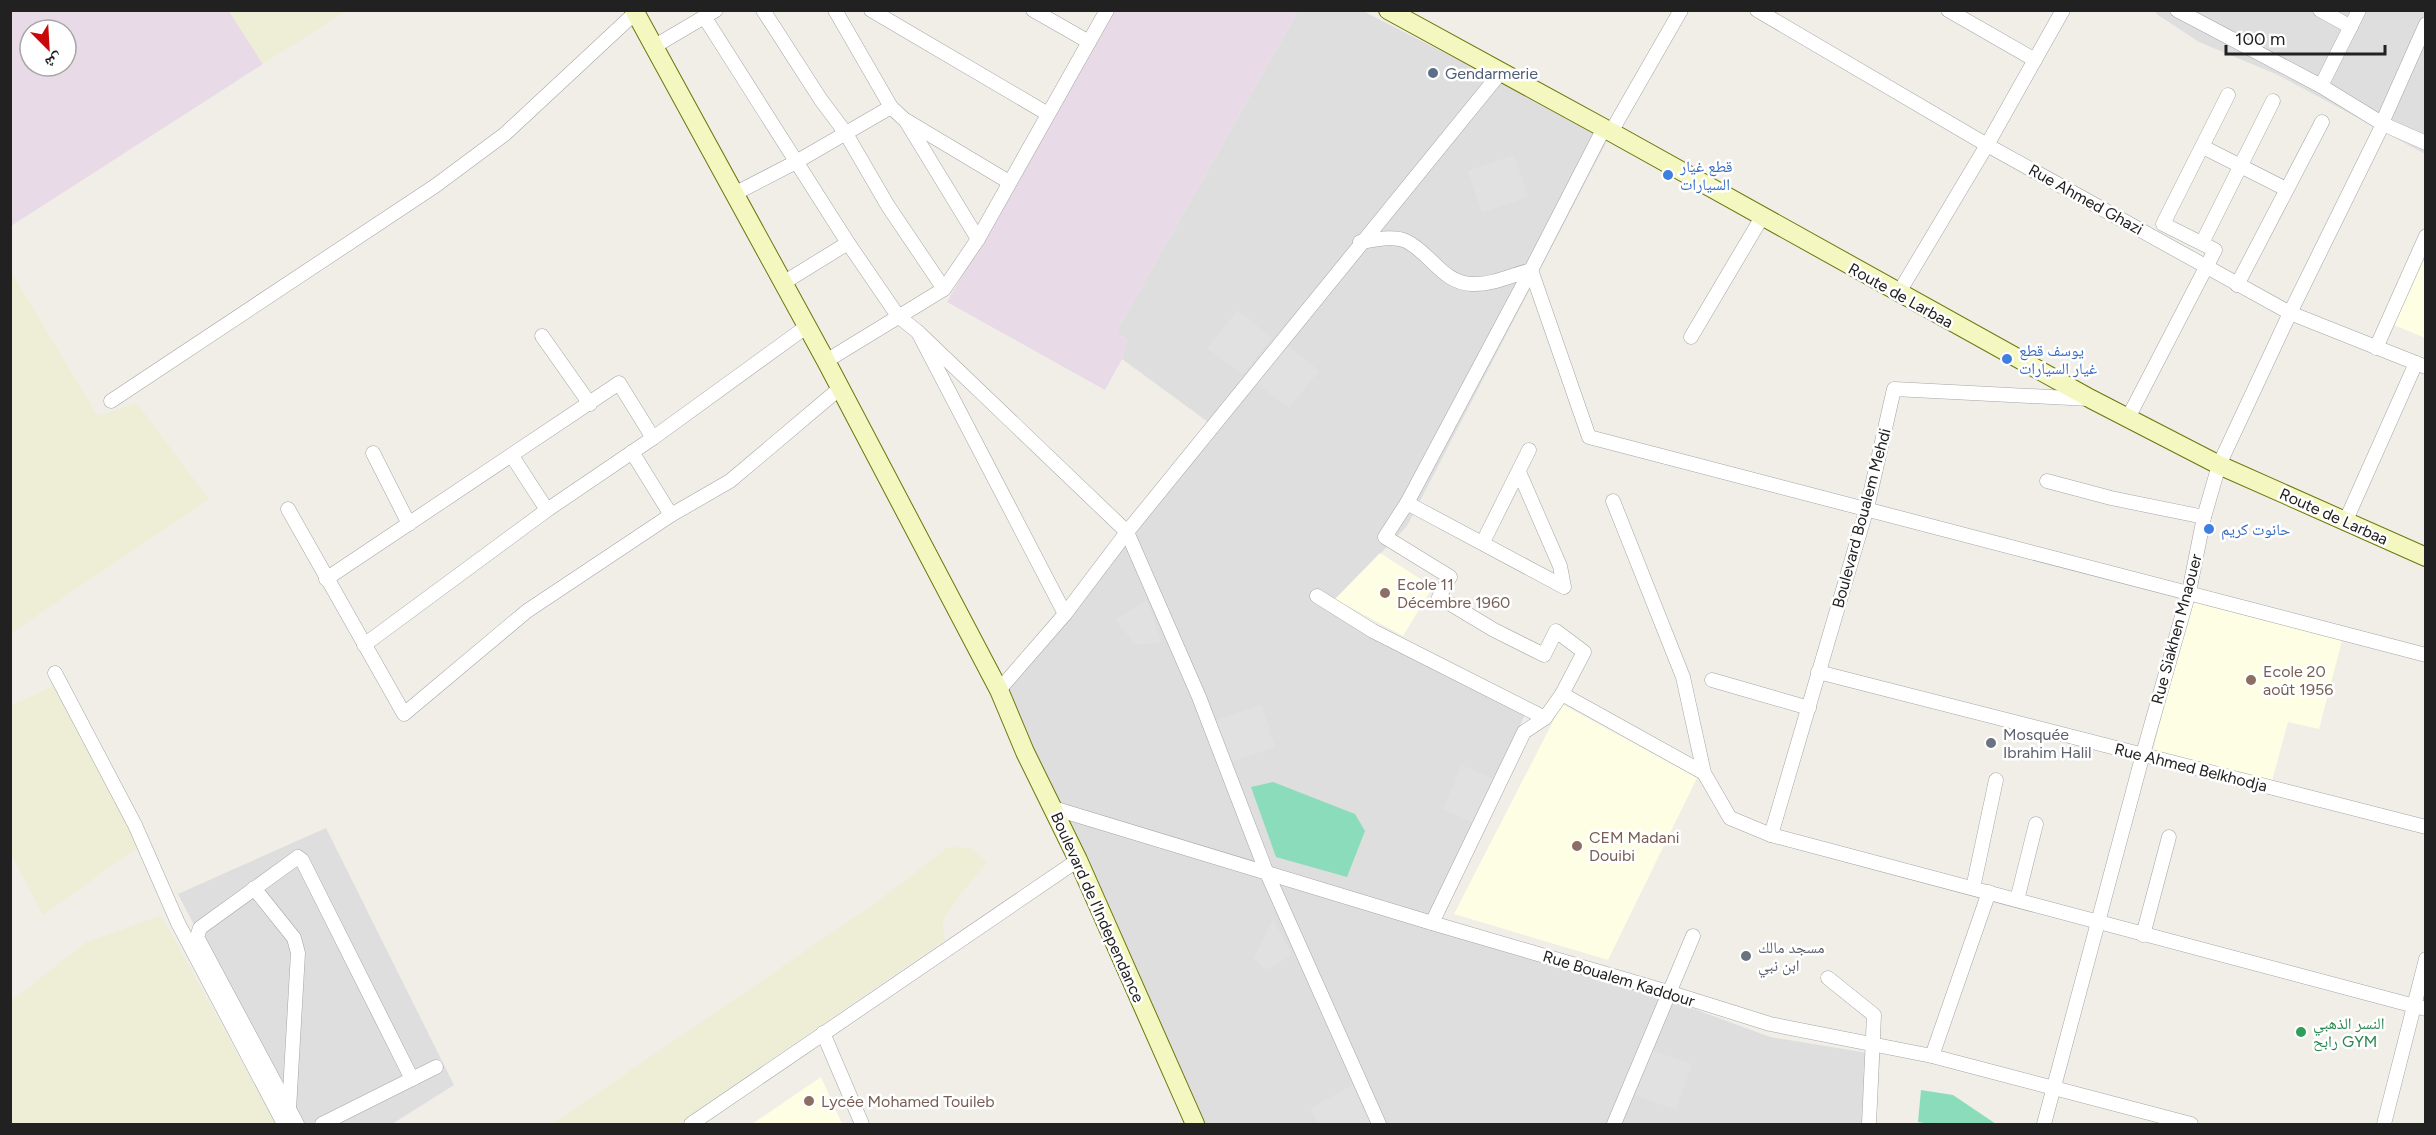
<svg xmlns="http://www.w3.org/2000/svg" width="2436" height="1135" font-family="Figtree,'Noto Naskh Arabic',sans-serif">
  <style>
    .residential { fill: #dfdede }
    .industrial { fill: #e9dae7; fill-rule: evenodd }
    .education { fill: #fefee4 }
    .farmland { fill: #edeed5 }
    .pitch { fill: #8adcbb }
    .parking { fill: #e1e1e1 }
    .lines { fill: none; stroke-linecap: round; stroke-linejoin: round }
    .street-casing { stroke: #a5a5a5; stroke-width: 15 }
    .secondary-casing { stroke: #6b760a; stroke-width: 20 }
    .street { stroke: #fff; stroke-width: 14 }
    .secondary { stroke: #f5f7c0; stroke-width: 18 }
    .service-dot { fill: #5c6f8a; stroke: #fff; stroke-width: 2 }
    .shop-dot { fill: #3f7fe0; stroke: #fff; stroke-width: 2 }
    .education-dot { fill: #8d6e63; stroke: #fff; stroke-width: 2 }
    .worship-dot { fill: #6b7280; stroke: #fff; stroke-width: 2 }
    .leisure-dot { fill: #2e9e5b; stroke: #fff; stroke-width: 2 }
    .labels { text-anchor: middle; stroke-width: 5; stroke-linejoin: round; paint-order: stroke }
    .service-label { font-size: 16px; fill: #4e5e75; stroke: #fff; text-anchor: start }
    .shop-label { font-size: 16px; fill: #366cbe; stroke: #fff; text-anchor: start }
    .street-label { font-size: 16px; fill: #212121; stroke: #fff }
    .education-label { font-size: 16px; fill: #785e54; stroke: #fff; text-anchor: start }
    .worship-label { font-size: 16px; fill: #5b616d; stroke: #fff; text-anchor: start }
    .leisure-label { font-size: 16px; fill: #27864d; stroke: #fff; text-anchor: start }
  </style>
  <rect width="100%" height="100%" fill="#f1eee8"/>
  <g class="residential">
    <polygon points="1298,11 1363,11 1609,137 1407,526 1327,609 1526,712 1431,927 1678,1003 1770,1037 1880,1055 1876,1124 1203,1124 1004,693 1143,520 1219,430 1122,359 1127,340 1116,332"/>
    <polygon points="2154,11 2425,11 2425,154 2276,74 2199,42 2158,15"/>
    <polygon points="326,828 454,1085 392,1124 297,1124 178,894"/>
  </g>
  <g class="industrial">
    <path d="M11,10L229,11L263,64L11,226ZM30,30H66V66H30Z"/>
    <polygon points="1113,11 1298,11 1116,332 1127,340 1122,359 1105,390 947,302"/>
  </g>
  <g class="education">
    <polygon points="2425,252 2425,338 2394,325"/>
    <polygon points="1380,553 1433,587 1403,636 1335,599"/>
    <polygon points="2191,598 2343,637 2319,729 2288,722 2272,781 2153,751"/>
    <polygon points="1562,704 1697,778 1608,960 1454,914"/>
    <polygon points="821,1077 842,1124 752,1124"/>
  </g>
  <g class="farmland">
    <polygon points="229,11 346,11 263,64"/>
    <polygon points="10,270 98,416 137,403 209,499 11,633"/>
    <polygon points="60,683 139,846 43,915 11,854 10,706"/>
    <polygon points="948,847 971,848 987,863 963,891 942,921 945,940 677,1124 552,1124 877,902"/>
    <polygon points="161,915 276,1124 11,1124 11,1001 85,943"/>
  </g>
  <g class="pitch">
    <polygon points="1273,782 1355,814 1365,831 1347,877 1276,857 1251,787"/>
    <polygon points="1921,1090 1953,1095 1996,1124 1931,1124 1918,1122"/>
  </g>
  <g class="parking">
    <polygon points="1514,155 1528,197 1482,212 1468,171"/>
    <polygon points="1238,310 1272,338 1242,375 1207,348"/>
    <polygon points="1285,343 1319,371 1289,408 1254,381"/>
    <polygon points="1147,600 1161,642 1136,645 1115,620"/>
    <polygon points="1261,705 1275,747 1229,762 1215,721"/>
    <polygon points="1462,765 1503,783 1483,827 1443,809"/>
    <polygon points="1273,919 1292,955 1266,970 1254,959"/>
    <polygon points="1650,1050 1692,1064 1676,1110 1635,1095"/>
    <polygon points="1353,1085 1374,1123 1319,1124 1310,1108"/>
  </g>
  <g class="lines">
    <defs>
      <g id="street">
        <polyline points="763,10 821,100 845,132 888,206 944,289"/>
        <polyline points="835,10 891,107 906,121 978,239"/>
        <polyline points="871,10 1048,114"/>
        <polyline points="1033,10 1089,42"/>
        <polyline points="1757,10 1987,145 2290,313 2426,367"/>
        <polyline points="1948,10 2035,60"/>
        <polyline points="2177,10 2321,86 2383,124 2426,143"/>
        <polyline points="2320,10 2351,27"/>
        <polyline points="705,18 848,243 898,316 918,332 1065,614"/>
        <polyline points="655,46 716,10"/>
        <polyline points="2321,86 2359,10"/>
        <polyline points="907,121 1009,182"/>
        <polyline points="2382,123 2426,24"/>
        <polyline points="1611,132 1681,10"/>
        <polyline points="2203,147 2286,189"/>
        <polyline points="734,194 796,162 891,107"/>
        <path d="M1360,242C1374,240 1393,235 1406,241C1431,253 1442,283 1472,284C1492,285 1512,275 1531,270L1604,128"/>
        <polyline points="2202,243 2273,101"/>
        <polyline points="1531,270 1589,437 2426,655"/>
        <polyline points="1531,270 1407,503 1385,537 1450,577 1439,597 1494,630 1544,655 1556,631 1584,652 1562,694"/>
        <polyline points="783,283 848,243"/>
        <polyline points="2237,285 2322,122"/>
        <polyline points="1898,294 1987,145 2063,10"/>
        <polyline points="918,332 1127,532 1199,697 1266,871 1379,1124"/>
        <polyline points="542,336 590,404"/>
        <polyline points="1691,337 1762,217"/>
        <polyline points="2376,348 2426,236"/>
        <polyline points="826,361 944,289 978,239 1107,10"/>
        <polyline points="111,401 435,186 505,134 635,13"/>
        <polyline points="2128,418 2215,250 2163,224 2228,95"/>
        <polyline points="632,452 671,515"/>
        <polyline points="373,453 409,524"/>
        <polyline points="512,456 547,510"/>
        <polyline points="2047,481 2111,498 2204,517"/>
        <polyline points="1613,501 1683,677 1704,773 1730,818 1771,835 2426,1009"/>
        <polyline points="1407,503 1564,587 1560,566 1519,472"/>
        <polyline points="288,509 404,714 527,611 671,515 730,481 839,389"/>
        <polyline points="2346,520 2416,363"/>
        <polyline points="1483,542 1529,450"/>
        <polyline points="326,579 619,383 653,438"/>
        <polyline points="1317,596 1373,631 1545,718"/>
        <polyline points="364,645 547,510 653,438 806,327"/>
        <polyline points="1818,672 2426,827"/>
        <polyline points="55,673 135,825 178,923 284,1124"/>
        <polyline points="1712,680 1809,708"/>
        <polyline points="999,690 1065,614 1127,532 1501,72"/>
        <polyline points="1053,808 1432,923 1668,992 1770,1024 1932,1056 2191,1124"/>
        <polyline points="1771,835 1867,508 1894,389 2089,399"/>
        <polyline points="254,888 294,938 298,953 289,1109"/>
        <polyline points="1973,888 1996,780"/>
        <polyline points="2017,900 2036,824"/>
        <polyline points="1432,923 1524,732 1545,718 1562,694 1704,773"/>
        <polyline points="2143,935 2169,837"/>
        <polyline points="1828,978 1874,1015 1869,1124"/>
        <polyline points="823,1033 862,1124"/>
        <polyline points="1932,1056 1989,892"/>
        <polyline points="297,1124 197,937 200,928 204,925 298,857 302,860 412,1079"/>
        <polyline points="322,1124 436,1067"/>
        <polyline points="691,1124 1078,860"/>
        <polyline points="1614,1124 1693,936"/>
        <polyline points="2044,1124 2143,754 2189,592 2204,517 2219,465 2290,313 2383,124"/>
        <polyline points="2384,1124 2426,959"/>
      </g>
      <g id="secondary">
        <polyline points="634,10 826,361 999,690 1025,752 1078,860 1195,1124"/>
        <polyline points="1388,10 1611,132 2091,399 2219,465 2426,557"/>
      </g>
    </defs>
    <use href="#street" class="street-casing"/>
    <use href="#secondary" class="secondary-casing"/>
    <use href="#street" class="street"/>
    <use href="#secondary" class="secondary"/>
  </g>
  <circle class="service-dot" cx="1433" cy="73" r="6"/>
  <g class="shop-dot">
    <circle cx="1668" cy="175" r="6"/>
    <circle cx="2007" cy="359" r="6"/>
    <circle cx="2209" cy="529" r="6"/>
  </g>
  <g class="education-dot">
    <circle cx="1385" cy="593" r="6"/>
    <circle cx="2251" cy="680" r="6"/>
    <circle cx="1577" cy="846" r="6"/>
    <circle cx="809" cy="1101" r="6"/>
  </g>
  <g class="worship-dot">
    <circle cx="1991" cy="743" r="6"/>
    <circle cx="1746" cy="956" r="6"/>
  </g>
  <circle class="leisure-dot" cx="2301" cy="1032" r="6"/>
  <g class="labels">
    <g class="service-label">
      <text x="1445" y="79">Gendarmerie</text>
    </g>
    <g class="shop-label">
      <text x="1680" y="172">قطع غيار<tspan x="1680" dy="18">السيارات</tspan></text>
      <text x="2019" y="356">يوسف قطع<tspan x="2019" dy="18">غيار السيارات</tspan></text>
      <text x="2221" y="535">حانوت كريم</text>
    </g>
    <g class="street-label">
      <text transform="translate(2086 199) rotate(29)" y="6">Rue Ahmed Ghazi</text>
      <text transform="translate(1901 295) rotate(29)" y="6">Route de Larbaa</text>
      <text transform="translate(2334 516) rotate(24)" y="6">Route de Larbaa</text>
      <text transform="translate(1861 518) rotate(-75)" y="6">Boulevard Boualem Mehdi</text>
      <text transform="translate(2176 629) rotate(-75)" y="6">Rue Siakhen Mnaouer</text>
      <text transform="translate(2191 767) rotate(14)" y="6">Rue Ahmed Belkhodja</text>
      <text transform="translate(1098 907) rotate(66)" y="6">Boulevard de l'Independance</text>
      <text transform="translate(1619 978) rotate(17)" y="6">Rue Boualem Kaddour</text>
    </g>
    <g class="education-label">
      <text x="1397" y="590">Ecole 11<tspan x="1397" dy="18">Décembre 1960</tspan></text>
      <text x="2263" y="677">Ecole 20<tspan x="2263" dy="18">août 1956</tspan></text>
      <text x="1589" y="843">CEM Madani<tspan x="1589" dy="18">Douibi</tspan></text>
      <text x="821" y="1107">Lycée Mohamed Touileb</text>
    </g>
    <g class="worship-label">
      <text x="2003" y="740">Mosquée<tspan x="2003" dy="18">Ibrahim Halil</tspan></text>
      <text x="1758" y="953">مسجد مالك<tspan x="1758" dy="18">ابن نبي</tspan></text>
    </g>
    <g class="leisure-label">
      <text x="2313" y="1029">النسر الذهبي<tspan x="2313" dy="18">رابح GYM</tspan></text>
    </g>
  </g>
  <rect width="2436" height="1135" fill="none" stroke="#212121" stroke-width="24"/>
  <g transform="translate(48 48) rotate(156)"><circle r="28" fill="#ffffff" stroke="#a6a6a6" stroke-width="1.5"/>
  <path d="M0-4.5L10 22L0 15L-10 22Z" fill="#c8090b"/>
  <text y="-9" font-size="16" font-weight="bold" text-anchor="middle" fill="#212121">ش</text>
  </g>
  <path d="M2226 45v9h159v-9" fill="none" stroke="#212121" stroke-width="3"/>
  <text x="2235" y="45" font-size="18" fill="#212121" stroke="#ffffff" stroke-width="4.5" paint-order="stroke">100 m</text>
</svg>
